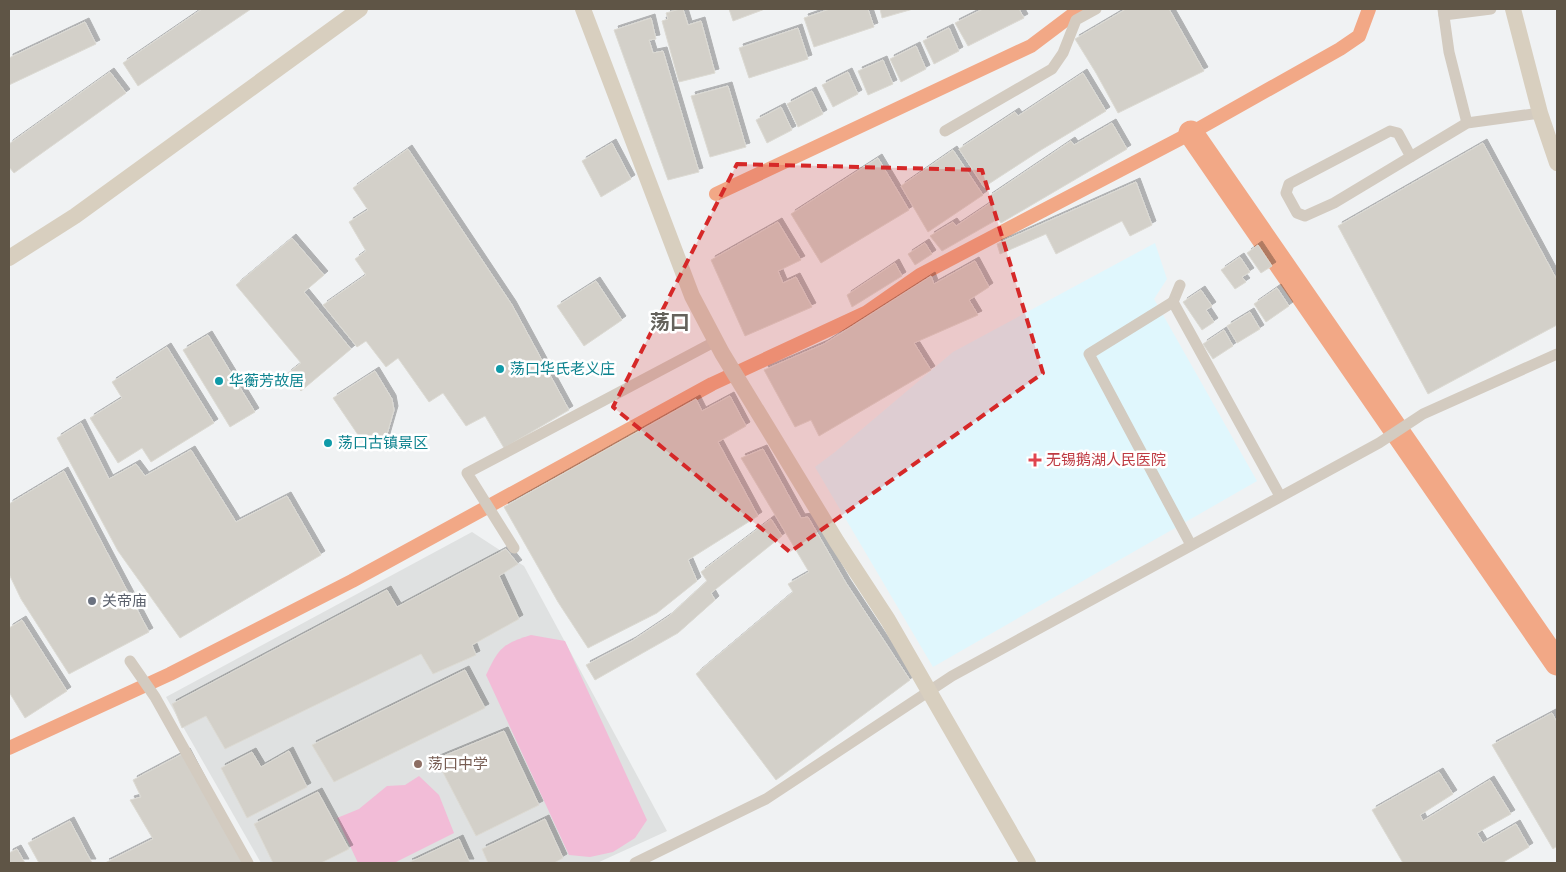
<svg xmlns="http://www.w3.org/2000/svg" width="1566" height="872" font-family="Mulish,'Noto Sans SC',sans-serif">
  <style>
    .education { fill: #dfe1e1 }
    .medical { fill: #e0f7fd }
    .green { fill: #f2bcd7 }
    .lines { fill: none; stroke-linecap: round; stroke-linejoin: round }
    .canal { stroke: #f2a886; stroke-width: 14 }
    .river { stroke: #f2a886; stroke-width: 25 }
    .building { fill: #d3d0c9; stroke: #dcdad3; filter: url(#shadow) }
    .street { stroke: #d3cbc0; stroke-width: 11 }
    .secondary { stroke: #d8cfbf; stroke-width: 16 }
    .marked { fill: #d62828; fill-opacity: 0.2; stroke: #d62828; stroke-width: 4; stroke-dasharray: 10 6; stroke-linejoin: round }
    .culture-dot { fill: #0f9aa8; stroke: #fff; stroke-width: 2 }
    .health-dot { fill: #e0444e; stroke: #fff; stroke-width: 2 }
    .worship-dot { fill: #6b7280; stroke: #fff; stroke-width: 2 }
    .education-dot { fill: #8d6e63; stroke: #fff; stroke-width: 2 }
    .labels { text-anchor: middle; stroke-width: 5; stroke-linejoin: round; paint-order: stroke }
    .culture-label { font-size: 15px; fill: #0d838f; stroke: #fff; text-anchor: start }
    .health-label { font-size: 15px; fill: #be3a42; stroke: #fff; text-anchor: start }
    .worship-label { font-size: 15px; fill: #5b616d; stroke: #fff; text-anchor: start }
    .education-label { font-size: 15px; fill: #785e54; stroke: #fff; text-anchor: start }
    .district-label { font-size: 20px; font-weight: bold; fill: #65625c; stroke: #fff }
  </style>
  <defs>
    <filter id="shadow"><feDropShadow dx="4" dy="-4" stdDeviation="0" flood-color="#0004"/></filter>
  </defs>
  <rect width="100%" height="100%" fill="#f0f2f3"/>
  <polygon class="education" points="472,532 524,566 667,831 597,863 261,863 166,697"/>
  <polygon class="medical" points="1155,243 1167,279 1154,299 1257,481 933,667 815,467 835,452 953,352"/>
  <g class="green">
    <path d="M531,635L565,641L647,820L635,838L613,852L590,857L569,855L486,675C499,648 502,644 531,635Z"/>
    <polygon points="419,776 439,795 454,833 394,863 358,863 337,818 359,809 387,786 405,785"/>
  </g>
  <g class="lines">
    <g class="canal">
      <polyline points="716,194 1031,46 1080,9"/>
      <polyline points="9,748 170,674 352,581 712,384 867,312 920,275 1191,133 1340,49 1359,36 1369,9"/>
    </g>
    <polyline class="river" points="1191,133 1557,663"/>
  </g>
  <g class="building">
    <polygon points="202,9 251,9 138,86 123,63"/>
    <polygon points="680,9 683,9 688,25 701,21 715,73 679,82 662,21 668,19 666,13"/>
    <polygon points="729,9 765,9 733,21"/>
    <polygon points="830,9 868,9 874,27 814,47 804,18"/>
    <polygon points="880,9 913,9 882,18"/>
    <polygon points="983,9 1019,9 1024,18 968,46 955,23"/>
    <polygon points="1126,9 1169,9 1204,71 1118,113 1096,73 1075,39"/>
    <polygon points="651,18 656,39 649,40 653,53 663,51 699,172 668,180 614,30"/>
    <polygon points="85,22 96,44 9,85 9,58"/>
    <polygon points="798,28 808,59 749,78 739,48"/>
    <polygon points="949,28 959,51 934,64 923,41"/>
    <polygon points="916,46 926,69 901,82 890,59"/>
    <polygon points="883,60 893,84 868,95 858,71"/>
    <polygon points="110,72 126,93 14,173 9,167 9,144"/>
    <polygon points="848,72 858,94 833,107 822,85"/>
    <polygon points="1083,73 1106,111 1041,150 984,187 959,149 1015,112 1018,116"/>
    <polygon points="728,86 746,147 710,157 691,96"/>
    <polygon points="812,91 823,114 798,127 787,104"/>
    <polygon points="781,107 792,130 767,143 756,120"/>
    <polygon points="1112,123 1127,149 1001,223 998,219 942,251 930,236 953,222 956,226 992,202 988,197 1071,141 1074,145"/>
    <polygon points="612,143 631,179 601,197 582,161"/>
    <polygon points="1483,143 1557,280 1557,325 1428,394 1338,226"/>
    <polygon points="408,149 512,305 569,410 504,448 485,416 466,426 443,393 429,402 398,358 386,367 366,341 357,347 323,305 366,275 355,259 366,251 349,222 368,210 353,188"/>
    <polygon points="953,150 983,195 928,232 901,186"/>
    <polygon points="878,158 909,210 821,263 791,214"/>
    <polygon points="1136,182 1152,225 1130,236 1122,221 1056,254 1046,234 1000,254 997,244"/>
    <polygon points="778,222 801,260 778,271 783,283 796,277 812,307 745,336 711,260"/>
    <polygon points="292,238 324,275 304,292 351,349 301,391 287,374 301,363 236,285"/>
    <polygon points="925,243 932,254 915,265 908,254"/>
    <polygon points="1258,245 1272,266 1261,273 1247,253"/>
    <polygon points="1240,257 1250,272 1242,277 1246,282 1235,289 1221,270"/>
    <polygon points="975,261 989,287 969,300 978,315 914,343 931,370 819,436 811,420 795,427 764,370 824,344 931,276 934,284"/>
    <polygon points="895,263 902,276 852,307 847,295"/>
    <polygon points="596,281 622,320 584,346 557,306"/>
    <polygon points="1277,288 1289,306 1266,322 1254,304"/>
    <polygon points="1201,290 1212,306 1206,310 1214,322 1202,330 1183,302"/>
    <polygon points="1250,312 1260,329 1237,343 1227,326"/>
    <polygon points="1224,330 1233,346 1213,359 1203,344"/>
    <polygon points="208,335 255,412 230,427 183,350"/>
    <polygon points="167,347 214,423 151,462 142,448 118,463 90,418 122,398 112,382"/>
    <polygon points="375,371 392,399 394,410 385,441 369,451 333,398"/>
    <polygon points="730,396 746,426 718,442 758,516 688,560 697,581 657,613 588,648 558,602 504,507 696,399 702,411"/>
    <polygon points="81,423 109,479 136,464 145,476 191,450 236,522 287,496 321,555 180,638 118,551 57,438"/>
    <polygon points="763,449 801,518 808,517 846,583 910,680 776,780 696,674 793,592 788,584 809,572 741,458"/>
    <polygon points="64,471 149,632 69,674 21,599 9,574 9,504"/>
    <polygon points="771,519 782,536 711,593 715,600 678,633 595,680 586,665 632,641 668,617 707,581 701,572"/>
    <polygon points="506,549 518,564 499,576 519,619 472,645 476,655 433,674 421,654 225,749 206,716 182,728 172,704 387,590 397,607"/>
    <polygon points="22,620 67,691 25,718 9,692 9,628"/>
    <polygon points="465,670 485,708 334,782 312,745"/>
    <polygon points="1552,713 1557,722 1557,846 1553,849 1492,745"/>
    <polygon points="504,731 539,805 476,836 436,759"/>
    <polygon points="289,751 307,787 247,818 221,768 252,752 261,767"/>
    <polygon points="186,752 244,863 105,863 153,839 130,800 141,797 133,780"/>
    <polygon points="1439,772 1453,794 1420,815 1423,821 1490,780 1511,814 1477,833 1483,843 1516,824 1529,847 1502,863 1403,863 1372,810"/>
    <polygon points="318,792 349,849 321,863 273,863 254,824"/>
    <polygon points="545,819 563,858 554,863 488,863 482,849"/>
    <polygon points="70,821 92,863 39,863 28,843"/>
    <polygon points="459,839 470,863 408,863"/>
    <polygon points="17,849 25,863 9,863 9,853"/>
  </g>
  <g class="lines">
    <g class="street">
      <polyline points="1443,9 1449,52 1467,123"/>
      <polyline points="1444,15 1491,9"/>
      <polyline points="945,131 1052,69 1063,53 1076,20 1096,9"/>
      <polyline points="1411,157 1398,133 1390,131 1289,184 1286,193 1297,213 1305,216 1334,203 1467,123 1540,113"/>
      <polyline points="1180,285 1173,302 1280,496"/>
      <polyline points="1173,302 1089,354 1191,545"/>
      <polyline points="514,548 467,473 716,341"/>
      <polyline points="130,661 155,697 248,863"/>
      <polyline points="635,863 766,799 952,676 1379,443 1423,414 1557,354"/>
    </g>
    <g class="secondary">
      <polyline points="583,9 692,296 722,353 837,542 888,620 1028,863"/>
      <polyline points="1513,9 1540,113 1557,163"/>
      <polyline points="9,258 75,216 360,9"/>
    </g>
  </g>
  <path class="marked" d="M737,164L982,170L1043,373L790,552L613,407Z"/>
  <g class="culture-dot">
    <circle cx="500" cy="369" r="5"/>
    <circle cx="219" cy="381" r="5"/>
    <circle cx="328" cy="443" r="5"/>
  </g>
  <path class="health-dot" d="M1032.5 452.5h5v5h5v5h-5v5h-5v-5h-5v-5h5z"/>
  <circle class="worship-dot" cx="92" cy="601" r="5"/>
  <circle class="education-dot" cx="418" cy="764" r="5"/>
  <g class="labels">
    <g class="culture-label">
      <text x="510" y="374">荡口华氏老义庄</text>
      <text x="229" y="386">华蘅芳故居</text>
      <text x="338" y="448">荡口古镇景区</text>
    </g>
    <g class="health-label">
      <text x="1046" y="465">无锡鹅湖人民医院</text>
    </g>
    <g class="worship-label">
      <text x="102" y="606">关帝庙</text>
    </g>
    <g class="education-label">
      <text x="428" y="769">荡口中学</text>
    </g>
    <g class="district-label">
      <text x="670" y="329">荡口</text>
    </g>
  </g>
  <rect width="1566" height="872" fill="none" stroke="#5f5546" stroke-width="20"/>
</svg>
